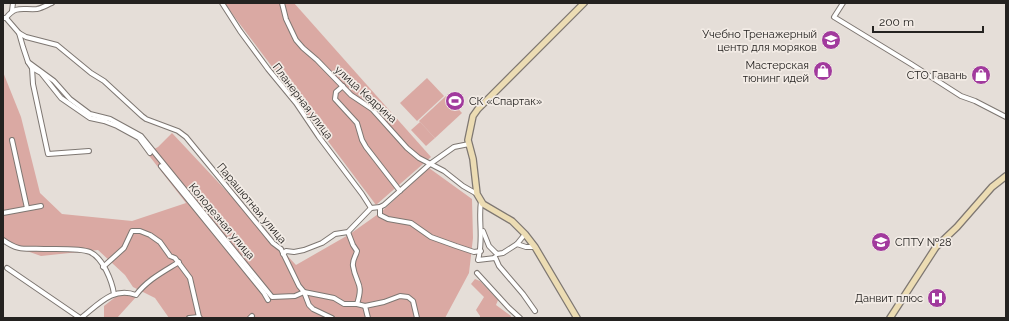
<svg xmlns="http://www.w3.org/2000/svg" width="1009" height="321" font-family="Raleway,sans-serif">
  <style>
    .green { fill: #daa9a3 }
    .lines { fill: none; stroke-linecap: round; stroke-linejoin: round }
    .street-casing { stroke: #7e7772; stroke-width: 6 }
    .secondary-casing { stroke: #7e7772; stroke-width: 8 }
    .street { stroke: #fff; stroke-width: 4 }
    .secondary { stroke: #ecdcb3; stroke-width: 5.5 }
    .labels { text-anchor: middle; stroke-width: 3.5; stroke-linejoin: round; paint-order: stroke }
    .poi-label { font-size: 11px; fill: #242220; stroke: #f2ebe5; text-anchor: end }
    .street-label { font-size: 11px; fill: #242220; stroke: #f2ebe5 }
  </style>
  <rect width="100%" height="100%" fill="#e5ded8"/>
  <g class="green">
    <polygon points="224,3 294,3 431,157 376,205"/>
    <polygon points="3,72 21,117 40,193 62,214 132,221 186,203 147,153 158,147 172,133 296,265 350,234 381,212 429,168 472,199 473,238 469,273 445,318 169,318 155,298 133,287 125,275 98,250 41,256 7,244 3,236"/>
    <polygon points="427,78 444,96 417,121 400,103"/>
    <polygon points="446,96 462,113 435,138 419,121"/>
    <polygon points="420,122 435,138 426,146 411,130"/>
    <polygon points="475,279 480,281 498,300 496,305 511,316 510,318 480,318 480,316 476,310 484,297 471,284"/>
    <polygon points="125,294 136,297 117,318 104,318 104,306 118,295"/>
  </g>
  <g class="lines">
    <defs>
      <g id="street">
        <polyline points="222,3 240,31 268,69 296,103 319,137 362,194 371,208"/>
        <polyline points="282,3 286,19 296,40 303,48 317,60 351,95 372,109 407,148 419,158 444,171 463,186 477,194"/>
        <polyline points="843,3 834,17 911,64 961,96 975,101 1006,117"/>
        <polyline points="12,11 13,3"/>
        <polyline points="3,18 6,18 19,33 23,47 28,62 32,68 33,84 48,154 89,151"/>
        <path d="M6,18C16,5 22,10 37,9C42,8 47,5 52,3"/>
        <polyline points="19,33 26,37 57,45 91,73 104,81 142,116 146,119 178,131 186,137 273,243 281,249 299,286 304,292 309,305 313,309 332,318"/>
        <polyline points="28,62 54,81 70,99 90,114 110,119 141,136 272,297 295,296 304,292 334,298 344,304 357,304 365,306 384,302 400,296 408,297 413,301 417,318"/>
        <polyline points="32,68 41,73 61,98 90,118 104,121 117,126 139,138 150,153"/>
        <polyline points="343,86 336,92 335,99 357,123 362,140 366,147 400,191"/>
        <polyline points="12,140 27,208"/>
        <polyline points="161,166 264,293 268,300"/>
        <path d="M481,201C478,221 484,239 478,260L495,258"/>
        <polyline points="380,207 380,215 388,219 411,223 431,237 456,246 474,252 481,251"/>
        <polyline points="3,213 41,206"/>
        <polyline points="483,231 489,246 497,254 503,253 517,244 526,247 535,247"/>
        <path d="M348,232L353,245L357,251C356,256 352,260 353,266C356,285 364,282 357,304"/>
        <path d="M3,240C20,252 25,248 44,249C55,249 81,248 90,252C103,258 112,281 114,294"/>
        <polyline points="517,244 525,234"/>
        <polyline points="283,254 286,251 294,252 304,250 322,243 335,234 348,232 371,208 380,207 384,205 430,164 454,147 469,144"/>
        <polyline points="495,257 499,266 523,294 535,311"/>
        <polyline points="103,267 124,248 132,231 140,231 150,235 160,242 170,256 175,258 190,278 199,317"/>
        <polyline points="7,268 80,318"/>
        <polyline points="477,273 509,308 520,318"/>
        <polyline points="365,306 368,318"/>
        <path d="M81,318C98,305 113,286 136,295C147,280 163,272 179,262"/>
        <polyline points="189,318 199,317 200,318"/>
        <polyline points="250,318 252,316"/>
      </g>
      <g id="secondary">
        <polyline points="577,318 535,247 525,234 512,221 483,204 477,194 473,159 468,140 473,116 478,109 584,3"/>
        <polyline points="890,318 936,247 957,227 992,187 1006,176"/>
      </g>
    </defs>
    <use href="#street" class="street-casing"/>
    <use href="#secondary" class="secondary-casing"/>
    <use href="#street" class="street"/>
    <use href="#secondary" class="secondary"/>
  </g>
  <defs>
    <symbol id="school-disc" viewBox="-11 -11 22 22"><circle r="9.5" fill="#a13a9d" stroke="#f2ebe5"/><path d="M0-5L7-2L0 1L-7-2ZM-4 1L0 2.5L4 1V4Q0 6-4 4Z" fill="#fff"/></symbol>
    <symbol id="shop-disc" viewBox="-11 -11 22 22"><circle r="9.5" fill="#a13a9d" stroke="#f2ebe5"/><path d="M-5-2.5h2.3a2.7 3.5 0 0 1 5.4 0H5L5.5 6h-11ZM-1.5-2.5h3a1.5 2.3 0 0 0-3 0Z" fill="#fff"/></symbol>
    <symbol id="stadium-disc" viewBox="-11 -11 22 22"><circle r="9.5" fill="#a13a9d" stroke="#f2ebe5"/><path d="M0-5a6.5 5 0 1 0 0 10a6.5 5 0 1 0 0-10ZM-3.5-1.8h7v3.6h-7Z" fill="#fff"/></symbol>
    <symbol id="university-disc" viewBox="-11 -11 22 22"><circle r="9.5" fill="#a13a9d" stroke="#f2ebe5"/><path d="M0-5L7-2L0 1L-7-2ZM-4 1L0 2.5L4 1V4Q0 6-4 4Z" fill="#fff"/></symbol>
    <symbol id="hospital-disc" viewBox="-11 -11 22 22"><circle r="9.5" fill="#a13a9d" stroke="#f2ebe5"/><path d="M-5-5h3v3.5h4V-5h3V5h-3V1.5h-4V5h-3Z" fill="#fff"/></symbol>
  </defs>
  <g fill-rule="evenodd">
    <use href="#school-disc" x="820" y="29" width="22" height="22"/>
    <use href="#shop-disc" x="812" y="60" width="22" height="22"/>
    <use href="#shop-disc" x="970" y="64" width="22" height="22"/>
    <use href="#stadium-disc" x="444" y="90" width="22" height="22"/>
    <use href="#university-disc" x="870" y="231" width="22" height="22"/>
    <use href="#hospital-disc" x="926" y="287" width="22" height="22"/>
  </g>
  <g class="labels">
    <g class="poi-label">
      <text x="817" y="38">Учебно Тренажерный<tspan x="817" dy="13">центр для моряков</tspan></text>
      <text x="809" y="69">Мастерская<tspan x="809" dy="13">тюнинг идей</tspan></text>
      <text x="967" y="79">СТО Гавань</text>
      <text x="469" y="105" text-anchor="start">СК «Спартак»</text>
      <text x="895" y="246" text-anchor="start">СПТУ №28</text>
      <text x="923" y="302">Данвит плюс</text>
    </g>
    <g class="street-label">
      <text transform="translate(366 94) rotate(42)" y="4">улица Кедрина</text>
      <text transform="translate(303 101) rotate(53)" y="4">Планерная улица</text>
      <text transform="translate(252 203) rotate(50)" y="4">Парашютная улица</text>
      <text transform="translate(222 221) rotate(50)" y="4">Колодезная улица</text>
    </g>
  </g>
  <rect width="1009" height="321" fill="none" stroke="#242220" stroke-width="8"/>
  <path d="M873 26v6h110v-6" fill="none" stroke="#242220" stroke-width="2"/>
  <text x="879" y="26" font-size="12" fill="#242220" stroke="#f2ebe5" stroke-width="3" paint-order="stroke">200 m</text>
</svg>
